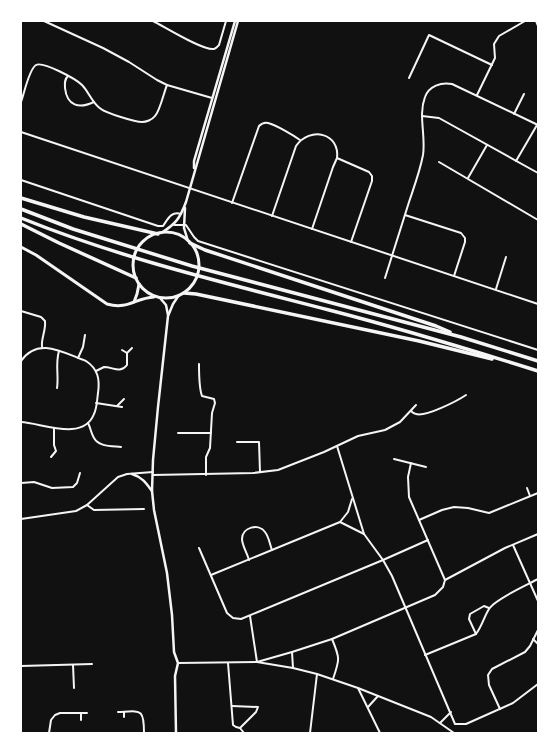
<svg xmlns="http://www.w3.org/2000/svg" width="559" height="754" font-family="'Roboto Condensed',sans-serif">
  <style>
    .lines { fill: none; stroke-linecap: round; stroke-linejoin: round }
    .minor { stroke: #f5f5f5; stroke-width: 2 }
    .tertiary { stroke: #f5f5f5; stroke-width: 2.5 }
    .secondary { stroke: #f5f5f5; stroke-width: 3 }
    .trunk { stroke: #f5f5f5; stroke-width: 3.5 }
  </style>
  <rect width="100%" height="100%" fill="#111"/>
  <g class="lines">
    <g class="minor">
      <polyline points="44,21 103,48 129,62 157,80 167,85 212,98"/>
      <path d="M153,21C165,27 203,51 214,49C217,48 217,47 219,45L226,21"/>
      <polyline points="536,21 538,26"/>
      <path d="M68,76C64,80 65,83 65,88C67,106 79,109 94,102"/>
      <polyline points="409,78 429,35 492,65"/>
      <polyline points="477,95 495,58 494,44 499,36 525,21"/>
      <path d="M21,102C24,94 29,69 36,65C43,61 76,79 82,85C89,92 92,103 101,109C106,113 135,122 142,122C146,122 152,120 155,116C160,111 164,92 167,85"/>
      <polyline points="514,114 524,94"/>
      <polyline points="422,116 439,118 538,173"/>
      <polyline points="21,132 538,304"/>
      <polyline points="516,161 537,125"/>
      <polyline points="439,162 538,220"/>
      <polyline points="468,178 487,145"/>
      <path d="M21,180L158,226H163C168,219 171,211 181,214"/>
      <path d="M232,203L259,126C261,124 264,122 268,123C276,125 293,135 300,140"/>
      <polyline points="405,215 461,233 465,238 465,242 454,276"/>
      <path d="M272,216L296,146C310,126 340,133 337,158"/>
      <polyline points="174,225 186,225 194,237 198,241 538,350"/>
      <polyline points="312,229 333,167 337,158 369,172 372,176 372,181 351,242"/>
      <path d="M385,278C393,253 401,228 409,202C414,187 420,171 423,155C426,136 418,115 425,97C429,86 441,82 452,84L538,125"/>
      <polyline points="496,289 506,257"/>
      <path d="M21,311L41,317L45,321C46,331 41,338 42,347"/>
      <polyline points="122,350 127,353 132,348"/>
      <polyline points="78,358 83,347 85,335"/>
      <path d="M21,361C38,336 64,353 86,361C98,369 100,379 98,393C97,400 97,408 94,414C83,442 42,423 21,422"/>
      <path d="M199,364C199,373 199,388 202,396L214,399L215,403L212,413L210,448L206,457V475"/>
      <path d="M96,371L104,367C113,367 120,374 127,365V353"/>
      <path d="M57,388C59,376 55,364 59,351"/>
      <polyline points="96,403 122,407"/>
      <polyline points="117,406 124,399"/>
      <path d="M411,411C412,412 415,414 416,414C426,417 457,401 466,395"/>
      <path d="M88,423C91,429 91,433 94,438C99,447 112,446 121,447"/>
      <polyline points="178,433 211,433"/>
      <polyline points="237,442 259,442 260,472"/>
      <polyline points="337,446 364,534 383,560 392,576 455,724 466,724 513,703 538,684"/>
      <polyline points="51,457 56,451 54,445 54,428"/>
      <polyline points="394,459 426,467"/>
      <polyline points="411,463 408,477 409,497 445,580"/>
      <polyline points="153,475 253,473 278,470 324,452 358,436 385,430 400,422 416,405"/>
      <polyline points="21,483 34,482 52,488 73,487 77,483 80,473"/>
      <polyline points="527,488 530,496"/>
      <polyline points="87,505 94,510 144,509"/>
      <polyline points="21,519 76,511 87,505 118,477 127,474 153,472"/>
      <polyline points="419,520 442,510 454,507 468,508 489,513 538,493"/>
      <polyline points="340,522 364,534"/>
      <polyline points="513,545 538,601"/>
      <polyline points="199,548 227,613 233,618 241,619 383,560 428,540"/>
      <path d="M249,560C247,553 242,545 242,539C242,527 259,523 265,532C269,537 270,545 272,550"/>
      <polyline points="211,575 340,522 348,512 352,499"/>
      <polyline points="250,616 257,662 292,652 332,639 435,595 443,587 445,580 505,548 538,534"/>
      <polyline points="476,634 469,619 470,614 484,606 489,608"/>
      <path d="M332,639C340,658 340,659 333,679"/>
      <polyline points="533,639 538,644"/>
      <polyline points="292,652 293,668"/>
      <path d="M425,655L476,634C482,626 484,617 489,609C495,599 527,585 538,579"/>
      <polyline points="178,663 257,662 293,668 317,674 358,688 431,717 454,733"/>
      <polyline points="228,663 233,725 236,727 240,728 244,733"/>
      <polyline points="73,665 74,688"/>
      <polyline points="21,666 92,664"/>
      <polyline points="358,688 380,733"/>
      <polyline points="232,706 258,707 256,712 240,728"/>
      <polyline points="368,707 378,696"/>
      <polyline points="500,709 489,685 488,675 492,669 525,652 530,646 538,630"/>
      <path d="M118,712C141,711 144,708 144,733"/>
      <polyline points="124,712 124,717"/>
      <polyline points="81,713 81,720"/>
      <polyline points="440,723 451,712"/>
      <polyline points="49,733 51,720 55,715 60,713 87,713"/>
      <polyline points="310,733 317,674"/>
    </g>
    <g class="tertiary">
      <polyline points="194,168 194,161 235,21"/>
      <polyline points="185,208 184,228 188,241"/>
      <path d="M161,233C176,224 180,218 186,202L238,21"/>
      <polyline points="160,298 166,305 168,315"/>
      <path d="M132,474C142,477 146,483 152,491"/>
      <polyline points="176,733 175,676 178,663 174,652 172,615 167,573 154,510 152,491 153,460 158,407 168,316 173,304 179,295"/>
    </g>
    <g class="secondary">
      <circle cx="166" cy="265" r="33"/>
      <path d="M21,247L36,255L107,304C128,310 135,298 154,297"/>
      <polyline points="134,302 137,294 139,284"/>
    </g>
    <g class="trunk">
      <polyline points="21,198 84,217 158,234"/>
      <polyline points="21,209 73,229 192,266 461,337 538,361"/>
      <path d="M21,218C120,258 225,283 329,310C399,328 468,349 538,371"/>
      <polyline points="21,224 59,243 136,278"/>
      <polyline points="190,243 205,250 436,326 450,332"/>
      <polyline points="184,293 196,294 419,341 492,359"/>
    </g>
  </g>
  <rect width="559" height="754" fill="none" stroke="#ffffff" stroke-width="44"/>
</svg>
